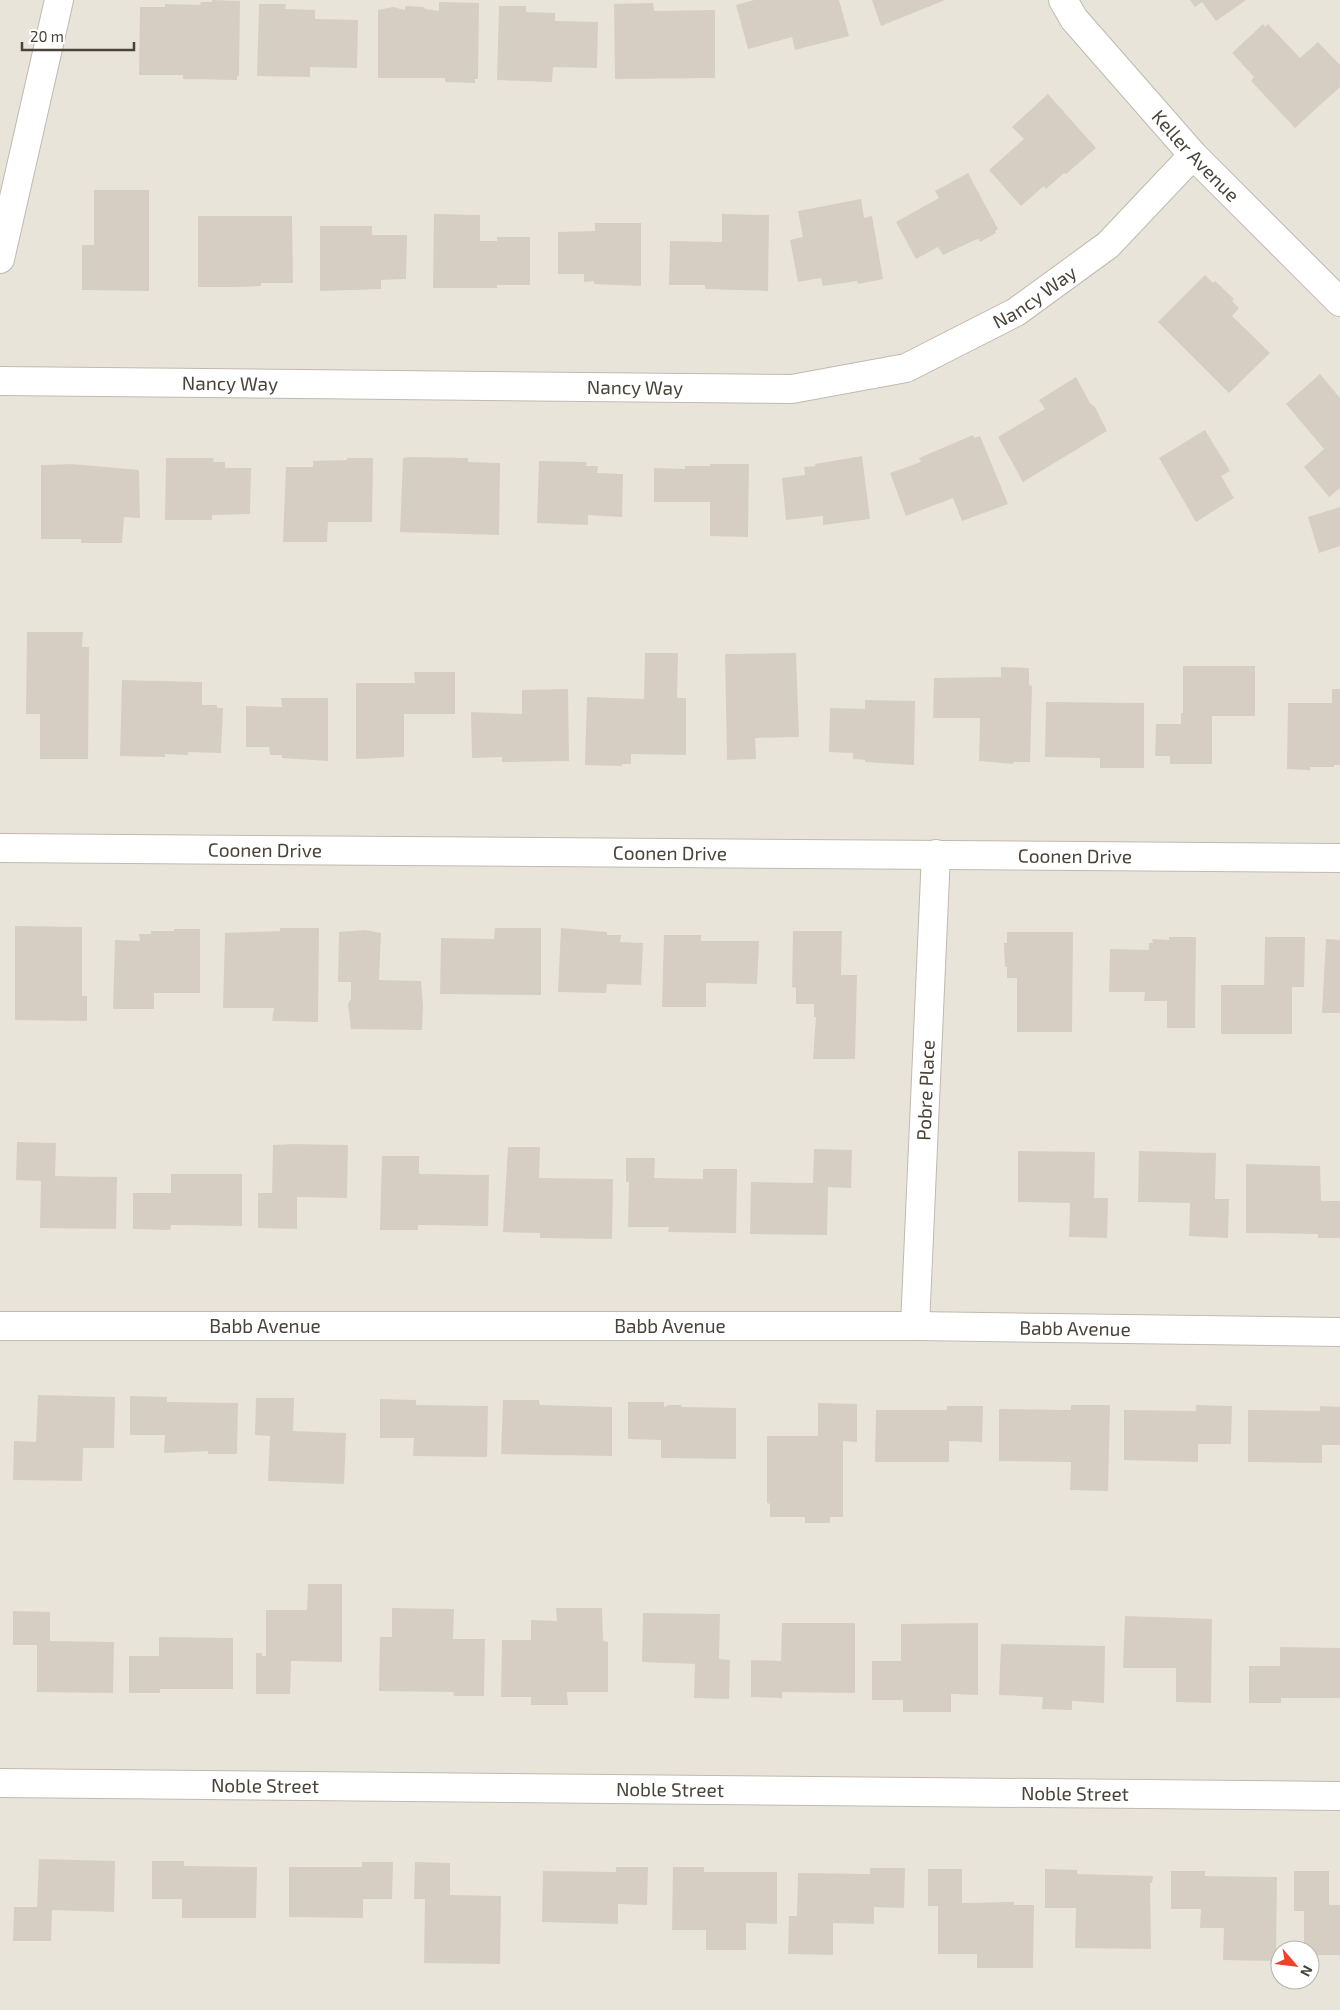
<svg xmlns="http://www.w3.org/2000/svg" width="1340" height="2010" font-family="'Exo 2',sans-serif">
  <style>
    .residential { fill: #e9e4da; fill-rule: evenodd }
    .building { fill: #d6cec2 }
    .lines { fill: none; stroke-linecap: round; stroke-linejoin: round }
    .street-casing { stroke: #c0baae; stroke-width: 30 }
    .street { stroke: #fff; stroke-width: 28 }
    .labels { text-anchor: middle; stroke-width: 4; stroke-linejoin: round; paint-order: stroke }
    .street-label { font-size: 19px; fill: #494339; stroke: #fff }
  </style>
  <rect width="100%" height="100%" fill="#f5f2ec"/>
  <path class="residential" d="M0,0H1340V2010H0ZM1280,1950H1310V1980H1280Z"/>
  <g class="building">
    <polygon points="212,0 240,1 239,76 237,76 237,80 183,79 183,75 139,75 140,7 165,7 165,4 200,5 201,2 212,2"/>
    <polygon points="754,0 839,0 849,36 795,50 792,37 748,49 736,5"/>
    <polygon points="872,0 945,0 881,26"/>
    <polygon points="1190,0 1246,0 1216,21 1202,2 1195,7"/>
    <polygon points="439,2 479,3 478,79 475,79 475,83 445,82 445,78 378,78 378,10 393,7 405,10 405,6 424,7 425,9 439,11"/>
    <polygon points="653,3 654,11 715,10 715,78 615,79 614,4"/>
    <polygon points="259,4 286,4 285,9 315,10 315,19 358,20 357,68 310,67 310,77 257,76"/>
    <polygon points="499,6 526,6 526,12 555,13 555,21 598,22 597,68 553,67 552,82 497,80"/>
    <polygon points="1263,24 1265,27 1268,24 1300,58 1318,42 1340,65 1340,87 1295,128 1251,81 1254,77 1232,53"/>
    <polygon points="1048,94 1096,148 1066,174 1064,173 1046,189 1044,186 1021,206 989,170 1024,139 1012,127"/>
    <polygon points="968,173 998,229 995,231 996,233 980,242 979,239 975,240 943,255 938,247 916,259 896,222 939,198 935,191"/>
    <polygon points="94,190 149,190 149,291 82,290 82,245 94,245"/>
    <polygon points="861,199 864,218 872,216 883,279 858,284 857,281 823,286 821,278 798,282 790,240 803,237 798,211"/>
    <polygon points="434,214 480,215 480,241 497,241 497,237 530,237 530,285 497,285 497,288 433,288"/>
    <polygon points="722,214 769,215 768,291 705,289 705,285 669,285 670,241 722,242"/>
    <polygon points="198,216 292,216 293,283 261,283 261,286 237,287 198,287"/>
    <polygon points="595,223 641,223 641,286 594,284 594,281 584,282 584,274 558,274 558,232 595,231"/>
    <polygon points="320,226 372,226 372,235 407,235 406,279 381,280 381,289 320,291"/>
    <polygon points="1205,275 1213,283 1215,281 1234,299 1232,301 1239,308 1232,316 1270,353 1229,393 1158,322"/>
    <polygon points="1320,374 1340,398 1340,488 1329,497 1304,467 1324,449 1286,404"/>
    <polygon points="1076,377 1090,403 1095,407 1107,431 1023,482 998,437 1045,409 1039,400"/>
    <polygon points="1205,430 1230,471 1221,476 1234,498 1196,522 1159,458"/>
    <polygon points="973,435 974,438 980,436 1008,504 962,521 953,498 906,516 890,473 921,462 919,458"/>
    <polygon points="862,456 870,519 823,525 823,516 786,520 782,478 805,475 804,467 816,466 815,464"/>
    <polygon points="411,457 468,458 468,462 500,463 499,535 400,532 403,458"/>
    <polygon points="166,458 214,458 213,462 225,462 225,468 251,468 250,514 212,515 212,520 165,520"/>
    <polygon points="347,458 373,458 372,522 328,522 327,542 283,542 286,467 313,467 313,461 347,460"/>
    <polygon points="539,461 587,462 586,466 598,466 597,473 623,474 622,517 588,515 588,525 537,523"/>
    <polygon points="72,464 139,470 140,518 124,517 122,543 81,543 81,539 41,539 41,465"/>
    <polygon points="710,464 749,464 748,537 710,536 710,502 654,502 654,468 685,469 685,466 710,466"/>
    <polygon points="1340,507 1340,546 1319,553 1308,517"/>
    <polygon points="27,632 83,632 82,647 89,647 88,759 40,759 40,714 26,714"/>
    <polygon points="645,653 678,653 677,698 686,698 686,755 631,754 631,764 622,764 622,766 585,765 587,697 644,699"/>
    <polygon points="796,653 799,737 755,738 756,759 727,760 725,654"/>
    <polygon points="1183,666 1255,666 1255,716 1212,716 1212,764 1170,764 1170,756 1155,756 1156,724 1181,724 1181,713 1183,713"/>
    <polygon points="1001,667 1029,668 1029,685 1032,686 1030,762 1013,762 1014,764 979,761 980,718 933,718 934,678 1001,677"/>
    <polygon points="414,672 455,672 455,714 404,714 404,757 356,759 356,683 415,683"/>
    <polygon points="122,680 202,682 202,705 217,705 217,708 223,708 221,753 188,752 188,755 165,754 165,757 120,756"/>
    <polygon points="568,689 569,761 502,762 502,757 472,758 471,712 522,714 522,690"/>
    <polygon points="1332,689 1340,689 1340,765 1334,765 1334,767 1310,767 1310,770 1287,769 1288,703 1332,703"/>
    <polygon points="281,698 328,698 328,761 282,758 282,755 270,755 269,747 246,747 246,706 282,707"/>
    <polygon points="865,700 915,701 914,765 865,762 865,760 853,759 853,753 829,752 830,708 865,709"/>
    <polygon points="1046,702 1144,703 1144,768 1100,768 1100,758 1045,757"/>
    <polygon points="15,926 82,927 82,996 87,996 87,1021 15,1020"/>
    <polygon points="280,928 319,928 318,1022 272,1021 274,1008 223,1008 225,933 280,931"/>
    <polygon points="495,928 541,928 541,995 440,994 441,938 494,939"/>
    <polygon points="561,928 607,932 607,935 621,935 620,942 643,943 641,985 607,984 606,993 558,992"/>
    <polygon points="174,929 200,929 200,993 154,993 154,1009 113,1009 115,940 140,941 139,934 151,934 151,931 174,931"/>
    <polygon points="365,930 381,933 379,980 421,981 423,1005 422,1030 351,1029 348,1004 351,999 351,982 338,982 339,932"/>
    <polygon points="793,931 842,931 841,975 857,975 855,1059 813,1059 816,1017 814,1017 814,1004 796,1004 796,988 792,987"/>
    <polygon points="1007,932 1073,932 1072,1032 1017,1032 1017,978 1007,978 1007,967 1005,967 1004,943 1007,943"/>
    <polygon points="664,935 701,935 701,941 759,941 757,984 706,983 706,1007 662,1007"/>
    <polygon points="1169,937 1196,937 1195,1028 1167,1028 1167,1001 1144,1001 1145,992 1109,992 1110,949 1149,950 1149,943 1153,943 1152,939 1169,940"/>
    <polygon points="1265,937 1305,937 1304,987 1292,987 1292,1034 1221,1034 1221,985 1264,985"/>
    <polygon points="1326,939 1340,940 1340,1013 1322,1013"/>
    <polygon points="17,1142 56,1143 55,1176 117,1177 116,1229 40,1228 41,1181 16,1180"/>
    <polygon points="294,1144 348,1145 347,1198 297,1197 297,1229 258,1228 258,1193 272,1193 273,1145"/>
    <polygon points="508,1147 540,1147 539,1178 613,1179 612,1239 540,1238 540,1233 503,1232"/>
    <polygon points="814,1149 852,1150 851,1188 828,1187 827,1235 750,1234 751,1182 813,1183"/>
    <polygon points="1018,1151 1095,1152 1094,1198 1108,1198 1107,1238 1069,1237 1070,1203 1018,1202"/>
    <polygon points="1139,1151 1216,1153 1215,1199 1229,1199 1228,1238 1189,1236 1190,1203 1138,1202"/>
    <polygon points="382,1156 419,1156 419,1174 489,1175 488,1226 418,1225 418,1230 380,1230"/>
    <polygon points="626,1158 655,1158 654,1178 703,1179 703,1169 737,1169 736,1233 668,1232 669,1227 628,1227 629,1182 626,1182"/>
    <polygon points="1246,1164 1320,1166 1321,1201 1340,1201 1340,1238 1318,1238 1318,1234 1246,1233"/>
    <polygon points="171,1174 242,1174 242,1226 171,1225 170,1230 133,1229 133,1193 171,1193"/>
    <polygon points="38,1395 115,1397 114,1448 83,1448 82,1481 13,1480 14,1441 36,1442"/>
    <polygon points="130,1396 167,1397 167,1402 238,1403 237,1454 208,1454 208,1451 164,1453 165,1435 130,1435"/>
    <polygon points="256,1398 294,1398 293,1431 346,1433 344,1484 268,1481 270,1436 255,1435"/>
    <polygon points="380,1399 416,1400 416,1405 488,1406 487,1457 413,1456 414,1438 380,1438"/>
    <polygon points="503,1400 539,1400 540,1405 612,1407 612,1456 501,1454"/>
    <polygon points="628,1402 664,1402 664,1407 669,1405 681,1405 681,1407 736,1408 736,1459 661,1458 661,1440 628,1439"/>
    <polygon points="818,1403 857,1404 857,1442 843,1441 843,1517 830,1517 830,1523 805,1523 805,1517 770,1517 770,1504 767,1503 767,1436 818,1436"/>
    <polygon points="1071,1405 1110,1405 1108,1491 1070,1490 1071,1462 999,1461 999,1409 1071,1410"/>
    <polygon points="1196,1405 1232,1406 1231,1444 1198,1444 1198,1462 1124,1460 1124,1410 1196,1411"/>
    <polygon points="947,1406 983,1406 982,1442 949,1441 949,1462 875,1462 876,1410 947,1410"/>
    <polygon points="1320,1406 1340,1407 1340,1445 1322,1445 1322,1463 1248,1462 1248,1410 1320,1411"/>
    <polygon points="308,1584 342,1584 342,1662 291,1661 290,1694 256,1694 256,1653 262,1653 262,1656 266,1656 266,1610 307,1610"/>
    <polygon points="392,1608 454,1609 453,1639 485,1639 484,1696 454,1696 453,1692 379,1691 380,1637 392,1637"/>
    <polygon points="556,1608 602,1608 603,1641 608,1642 608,1692 567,1692 568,1705 531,1705 531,1697 501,1697 502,1640 531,1640 531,1620 557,1621"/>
    <polygon points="13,1611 50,1612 50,1641 114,1642 113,1693 37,1692 37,1645 13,1645"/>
    <polygon points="643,1613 720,1614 719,1659 730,1660 729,1699 694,1698 695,1664 642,1662"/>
    <polygon points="1125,1616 1212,1619 1211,1703 1176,1702 1176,1668 1123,1668"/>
    <polygon points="782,1623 855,1623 855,1693 782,1692 782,1698 751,1697 751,1660 781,1661"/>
    <polygon points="978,1623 978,1695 951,1694 951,1712 903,1712 903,1700 872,1700 872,1661 901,1661 901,1624"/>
    <polygon points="159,1637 233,1638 233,1689 160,1689 160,1693 129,1693 129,1656 159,1656"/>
    <polygon points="1001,1644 1105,1646 1104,1703 1072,1701 1072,1710 1042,1709 1043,1697 999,1695"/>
    <polygon points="1280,1647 1340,1648 1340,1698 1281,1698 1281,1703 1249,1703 1249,1666 1280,1666"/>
    <polygon points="39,1859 115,1861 114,1912 52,1910 51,1941 13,1941 14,1907 37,1907"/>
    <polygon points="152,1861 184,1861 184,1866 257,1867 256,1918 182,1918 182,1899 152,1899"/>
    <polygon points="362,1862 393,1862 392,1899 363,1899 363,1918 289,1917 289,1867 362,1867"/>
    <polygon points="415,1862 450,1863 450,1895 501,1896 500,1964 424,1963 425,1899 414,1899"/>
    <polygon points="616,1867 648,1867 647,1905 618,1904 618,1924 542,1922 543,1871 616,1872"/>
    <polygon points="673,1867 704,1867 704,1872 777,1872 777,1924 746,1923 746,1950 706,1950 706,1930 672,1930"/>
    <polygon points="870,1868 905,1868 904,1908 874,1907 874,1924 833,1923 833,1955 788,1954 789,1916 797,1916 798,1873 870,1874"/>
    <polygon points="928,1869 962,1869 962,1903 1014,1902 1014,1905 1034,1905 1033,1968 977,1968 977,1954 938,1954 938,1906 928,1906"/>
    <polygon points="1045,1869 1077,1870 1077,1874 1153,1876 1152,1883 1150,1883 1151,1949 1075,1948 1076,1908 1045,1908"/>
    <polygon points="1171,1871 1205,1871 1205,1876 1277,1877 1276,1961 1223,1960 1224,1928 1200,1928 1201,1909 1171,1909"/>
    <polygon points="1294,1871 1329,1871 1329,1905 1340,1905 1340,1955 1310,1955 1310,1950 1304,1950 1304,1911 1294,1911"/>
  </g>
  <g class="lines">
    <defs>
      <g id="street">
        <path id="s1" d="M1063,0L1074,19L1193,155L1340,302"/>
        <polyline points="0,259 59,0"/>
        <path id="s2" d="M0,381L792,389L906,368L1016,312L1108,245L1193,155"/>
        <path id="s3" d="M0,848L1340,858"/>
        <path id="s4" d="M0,1326H915L1340,1332"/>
        <path id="s5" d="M915,1326L936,854"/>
        <path id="s6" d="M0,1783L1340,1796"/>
      </g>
    </defs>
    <use href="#street" class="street-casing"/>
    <use href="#street" class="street"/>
  </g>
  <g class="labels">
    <g class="street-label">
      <text dy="7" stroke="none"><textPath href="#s1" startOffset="205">Keller Avenue</textPath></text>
      <text dy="7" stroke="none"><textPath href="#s2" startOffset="1055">Nancy Way</textPath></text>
      <text dy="7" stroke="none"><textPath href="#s2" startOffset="230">Nancy Way</textPath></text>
      <text dy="7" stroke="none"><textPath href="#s2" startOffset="635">Nancy Way</textPath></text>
      <text dy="7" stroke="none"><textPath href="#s3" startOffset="265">Coonen Drive</textPath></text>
      <text dy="7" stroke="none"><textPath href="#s3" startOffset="670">Coonen Drive</textPath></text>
      <text dy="7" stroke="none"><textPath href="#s3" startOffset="1075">Coonen Drive</textPath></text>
      <text dy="7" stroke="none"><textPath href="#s5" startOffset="236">Pobre Place</textPath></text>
      <text dy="7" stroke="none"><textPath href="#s4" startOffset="265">Babb Avenue</textPath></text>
      <text dy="7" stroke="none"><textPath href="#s4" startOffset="670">Babb Avenue</textPath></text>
      <text dy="7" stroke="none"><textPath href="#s4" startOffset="1075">Babb Avenue</textPath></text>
      <text dy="7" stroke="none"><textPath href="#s6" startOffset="265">Noble Street</textPath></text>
      <text dy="7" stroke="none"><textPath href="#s6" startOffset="670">Noble Street</textPath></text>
      <text dy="7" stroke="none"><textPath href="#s6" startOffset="1075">Noble Street</textPath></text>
    </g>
  </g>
  <g transform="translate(1295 1965) rotate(118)"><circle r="24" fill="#ffffff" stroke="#b6b4b0"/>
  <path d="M0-4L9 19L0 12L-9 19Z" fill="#f04228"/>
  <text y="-8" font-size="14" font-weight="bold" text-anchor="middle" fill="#494339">N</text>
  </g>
  <path d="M22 42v8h112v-8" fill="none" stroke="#494339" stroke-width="2.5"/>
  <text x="30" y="42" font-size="15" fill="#494339" stroke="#ffffff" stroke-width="4" paint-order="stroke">20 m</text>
</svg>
